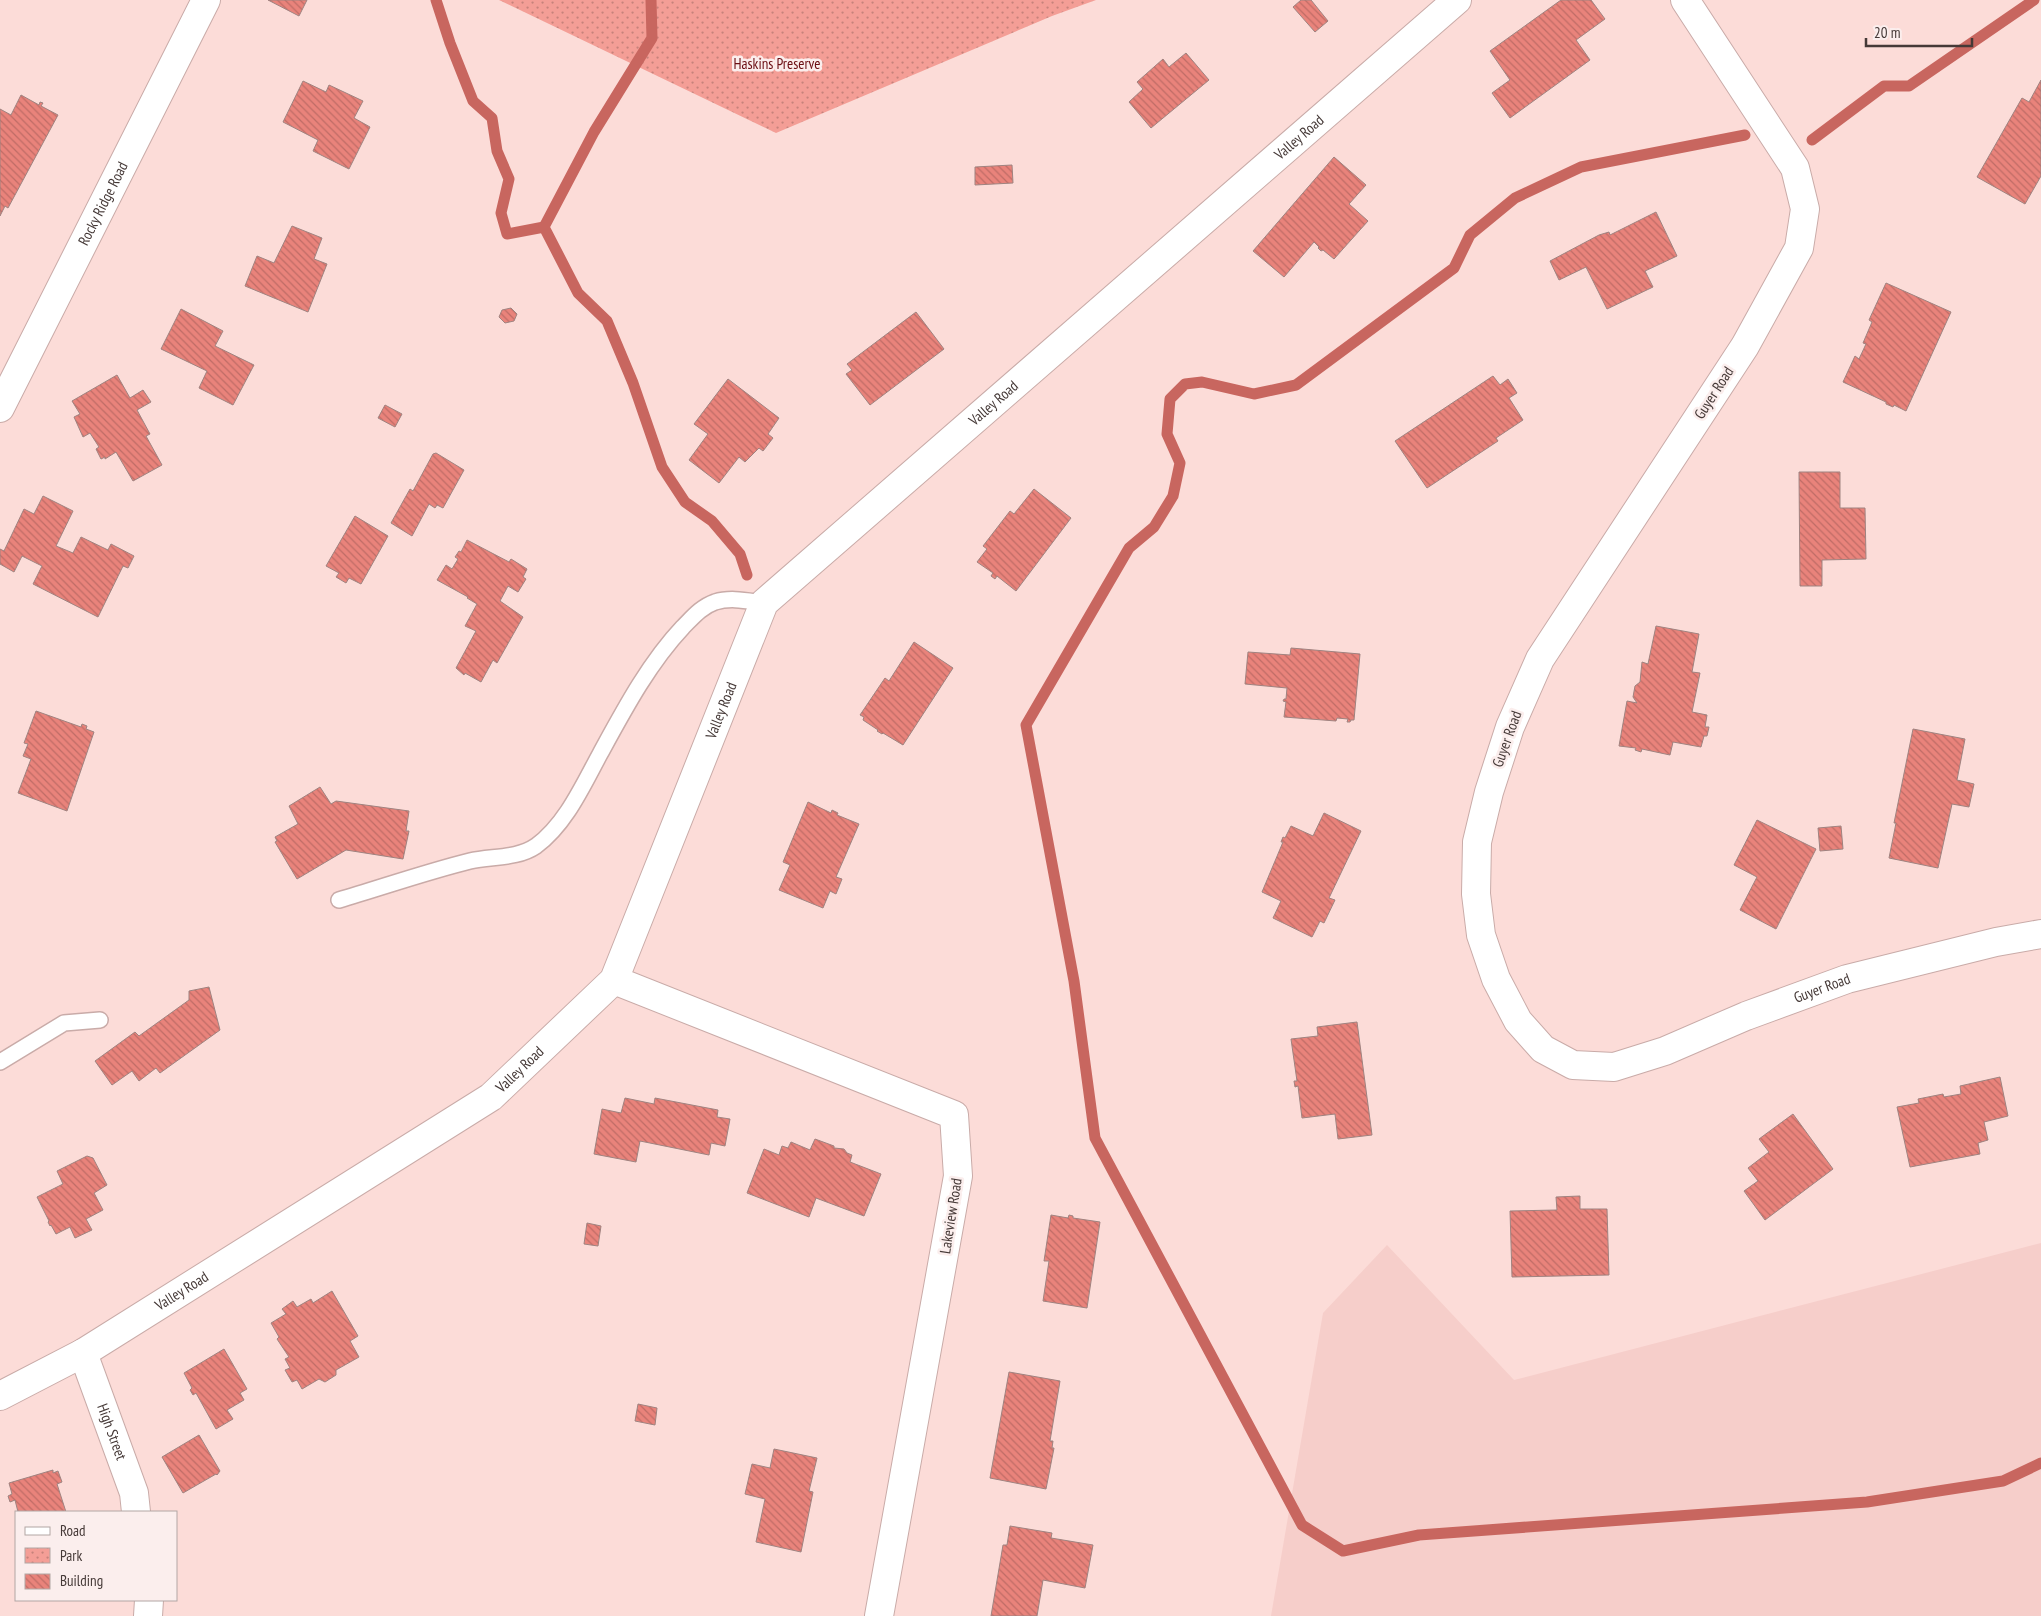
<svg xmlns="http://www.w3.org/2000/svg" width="2041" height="1616" font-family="'PT Sans Narrow',sans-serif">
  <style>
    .built { fill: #f6ceca }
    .park { fill: url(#park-dots) }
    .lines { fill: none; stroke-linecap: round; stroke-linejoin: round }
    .stream { stroke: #c8665f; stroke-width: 11 }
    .building { fill: url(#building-back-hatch); stroke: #9f8380 }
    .service-casing { stroke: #c9aba8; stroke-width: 18 }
    .minor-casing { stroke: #c9aba8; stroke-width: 30 }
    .service { stroke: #fff; stroke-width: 15 }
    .minor { stroke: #fff; stroke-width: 28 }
    .labels { text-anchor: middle; stroke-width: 5; stroke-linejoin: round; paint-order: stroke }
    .park-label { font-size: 15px; fill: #6b0e13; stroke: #fbeeed }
    .street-label { font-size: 15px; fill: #453937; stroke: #fbeeed }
  </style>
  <defs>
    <pattern id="park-dots" width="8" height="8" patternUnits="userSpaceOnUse" patternTransform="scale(1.25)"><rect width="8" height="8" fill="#f49e96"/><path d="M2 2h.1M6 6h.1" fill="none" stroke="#c7827b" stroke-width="1.8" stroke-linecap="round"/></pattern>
    <pattern id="building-back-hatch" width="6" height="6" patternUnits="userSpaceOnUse" patternTransform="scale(1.25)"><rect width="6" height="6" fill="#e9837b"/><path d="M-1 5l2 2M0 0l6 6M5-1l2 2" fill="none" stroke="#bf6c66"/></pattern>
  </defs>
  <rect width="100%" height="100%" fill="#fcdcd8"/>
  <polygon class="built" points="2041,1243 2041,1616 1271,1616 1323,1313 1387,1245 1514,1380"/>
  <polygon class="park" points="499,0 1096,0 1052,16 776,133"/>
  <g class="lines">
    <g class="stream">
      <polyline points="436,0 450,43 473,101 492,118 497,151 509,179 501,213 507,234 544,227"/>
      <polyline points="651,0 652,38 594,132 544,227 578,293 607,321 633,383 662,467 685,502 712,521 740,554 747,575"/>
      <polyline points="1745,135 1581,167 1515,198 1470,235 1454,268 1296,385 1254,394 1202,382 1185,384 1170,399 1167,434 1180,463 1173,496 1154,527 1129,548 1026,725 1074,981 1095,1138 1302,1525 1343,1551 1419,1535 1867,1502 2003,1481 2041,1463"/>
      <polyline points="1812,140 1884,86 1909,86 2034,0"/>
    </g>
  </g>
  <g class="building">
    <polygon points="268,0 307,0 299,16"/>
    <polygon points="1301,0 1311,0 1328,21 1315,32 1293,7"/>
    <polygon points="1561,0 1591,0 1605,19 1576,40 1590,60 1510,118 1492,93 1510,80 1490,51"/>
    <polygon points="1186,53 1209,80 1151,128 1129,102 1143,89 1137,82 1163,59 1169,67"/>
    <polygon points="2041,80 2041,176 2025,204 1977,177 2022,98 2029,102"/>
    <polygon points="303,81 326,92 329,85 363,101 354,118 370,127 349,169 313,151 318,140 283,122"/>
    <polygon points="21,95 39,105 40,102 43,103 41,106 58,115 8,208 5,206 0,216 0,109 11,115"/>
    <polygon points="1334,157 1366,185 1349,204 1368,221 1334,259 1323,250 1321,251 1318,248 1319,247 1314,242 1284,277 1253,251"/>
    <polygon points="1012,165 1013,183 975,185 975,167"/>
    <polygon points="1656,212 1677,256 1645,271 1653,287 1607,309 1586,267 1559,280 1550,261 1599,235 1609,232 1610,235"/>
    <polygon points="292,226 322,238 314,259 327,264 308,312 245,286 257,256 274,263"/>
    <polygon points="1886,283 1951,312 1906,411 1894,405 1893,407 1886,404 1886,402 1843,382 1855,356 1859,359 1866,344 1863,343 1872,322 1869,320"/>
    <polygon points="511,308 517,314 514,321 505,323 499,317 502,310"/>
    <polygon points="181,309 223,331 215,346 254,365 233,405 199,388 207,371 161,349"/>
    <polygon points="916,312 944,349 870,405 846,374 852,370 847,364"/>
    <polygon points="117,375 130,398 143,390 151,402 137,410 150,434 146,436 162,465 133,481 116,452 105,459 105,457 101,459 96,449 99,447 90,433 83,437 74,417 80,414 72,401"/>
    <polygon points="1493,376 1500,385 1508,379 1517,393 1509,398 1523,420 1496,438 1498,441 1427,488 1395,441"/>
    <polygon points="728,379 779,418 768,434 773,438 763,451 759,448 745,462 739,457 719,483 689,460 708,434 694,424"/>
    <polygon points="385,405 402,414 395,427 378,418"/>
    <polygon points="436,453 464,470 443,508 437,505 435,508 429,504 412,536 391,523 410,489 413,491 433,454"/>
    <polygon points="1799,472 1840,472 1840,508 1865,508 1866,559 1822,560 1822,586 1800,586"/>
    <polygon points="1034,489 1071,518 1016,591 997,576 995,579 991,576 993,573 977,562 987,549 983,546 1010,511 1014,514"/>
    <polygon points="43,496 73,511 56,546 73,553 81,537 108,550 111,544 134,556 128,568 123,566 98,617 33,584 42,566 22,556 14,572 0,564 0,549 4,551 24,509 34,514"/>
    <polygon points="355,516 388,536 361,584 349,578 346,583 336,577 339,573 326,566"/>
    <polygon points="467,540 509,562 511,559 527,569 523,577 526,579 518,592 508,586 500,601 523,617 497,663 493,660 481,682 465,673 464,675 456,668 476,631 465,626 477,604 467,598 468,597 437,580 446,565 452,569 458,559 455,557 459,551 461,552"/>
    <polygon points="1656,626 1699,634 1692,672 1700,673 1692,712 1707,715 1705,727 1709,727 1707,736 1704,736 1701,747 1673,742 1670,755 1642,749 1641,752 1635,750 1636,748 1619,746 1627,701 1637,703 1633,697 1635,686 1640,682 1642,662 1648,664"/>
    <polygon points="914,642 953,668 903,745 883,733 882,734 877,731 878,730 863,720 864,717 860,715 885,678 889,681"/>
    <polygon points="1291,648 1360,654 1354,720 1351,720 1350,722 1347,722 1348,719 1337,718 1336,721 1284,717 1286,702 1283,701 1284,699 1286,699 1287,688 1245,684 1248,652 1290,655"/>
    <polygon points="36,711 81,727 82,724 87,726 86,729 94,732 67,811 18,793 31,759 23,756 28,744 24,743"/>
    <polygon points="1913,729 1965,739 1957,780 1974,784 1969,807 1952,804 1938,868 1889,858 1896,823 1894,823"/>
    <polygon points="320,787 331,804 336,801 409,811 406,831 409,831 403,859 346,850 297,879 275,842 277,841 275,837 298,824 289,806"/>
    <polygon points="808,802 831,813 832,810 838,813 837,815 859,824 836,877 842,879 836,894 830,891 823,908 779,890 790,865 783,862"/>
    <polygon points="1324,813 1361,831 1329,898 1335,900 1324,923 1320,921 1312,937 1273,918 1281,901 1262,892 1283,842 1281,842 1283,837 1285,838 1291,826 1313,836"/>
    <polygon points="1757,820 1816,849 1776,929 1740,910 1757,877 1734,865"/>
    <polygon points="1841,826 1843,849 1820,851 1818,828"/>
    <polygon points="209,987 220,1030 160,1073 156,1068 139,1081 132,1071 112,1085 95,1061 135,1032 139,1036 189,1000 189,991"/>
    <polygon points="1357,1022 1372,1135 1338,1139 1335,1114 1302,1118 1298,1086 1295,1087 1294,1081 1297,1081 1291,1039 1318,1036 1317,1027"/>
    <polygon points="2000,1077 2008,1116 1984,1122 1988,1140 1978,1143 1980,1154 1910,1167 1897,1107 1919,1103 1918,1099 1943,1094 1944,1097 1961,1094 1960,1086"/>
    <polygon points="625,1098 654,1104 655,1098 718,1110 717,1117 730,1119 725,1146 711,1143 709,1155 640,1141 636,1162 594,1154 602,1109 621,1113"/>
    <polygon points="1793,1114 1833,1169 1765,1220 1744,1191 1758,1181 1748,1168 1769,1152 1759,1139"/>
    <polygon points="815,1139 834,1146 834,1148 844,1149 847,1153 852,1155 850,1162 881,1174 864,1216 816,1198 809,1217 747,1193 764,1149 779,1155 782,1146 788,1148 791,1142 810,1150"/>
    <polygon points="87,1156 93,1158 107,1185 94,1193 103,1210 86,1219 92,1230 75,1238 70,1227 56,1234 51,1225 50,1226 48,1222 49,1221 37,1197 63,1184 57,1171"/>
    <polygon points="1580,1196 1580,1209 1607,1209 1609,1275 1512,1277 1510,1211 1557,1210 1556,1197"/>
    <polygon points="1051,1215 1068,1218 1069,1215 1073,1216 1073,1218 1100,1222 1087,1308 1043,1301 1049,1261 1044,1261"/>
    <polygon points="587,1223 601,1226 598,1246 584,1244"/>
    <polygon points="332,1291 358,1336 350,1341 359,1357 336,1370 336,1375 325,1382 319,1379 302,1389 297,1380 292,1382 285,1370 290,1368 285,1359 289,1357 277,1339 279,1337 271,1323 286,1314 282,1309 293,1301 297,1307 311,1299 313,1303"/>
    <polygon points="224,1349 247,1389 240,1393 244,1400 227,1410 233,1419 216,1429 196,1393 193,1395 190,1390 192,1388 184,1373"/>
    <polygon points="1009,1372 1060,1381 1050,1441 1053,1441 1052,1448 1054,1448 1046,1489 990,1478"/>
    <polygon points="638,1404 657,1408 655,1425 635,1421"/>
    <polygon points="199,1435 220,1471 217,1475 216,1474 183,1493 162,1457"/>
    <polygon points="774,1449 817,1458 809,1491 813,1492 801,1552 756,1542 765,1499 745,1494 752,1464 770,1468"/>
    <polygon points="53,1470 53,1473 58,1471 62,1482 57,1484 66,1512 18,1512 15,1500 10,1502 8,1496 12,1494 9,1483"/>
    <polygon points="1010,1526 1052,1533 1051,1538 1093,1545 1085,1588 1043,1580 1037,1616 991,1616 1003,1545 1007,1545"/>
  </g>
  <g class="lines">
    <defs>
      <g id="service">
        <path d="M339,900C383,887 426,872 470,861C492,856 517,859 536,846C566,824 583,785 600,754C624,710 649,663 683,627C693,617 701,607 715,602C731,597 748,601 764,603"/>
        <polyline points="0,1062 64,1023 100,1020"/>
      </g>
      <g id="minor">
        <path id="s1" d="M1685,0L1795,168L1805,209L1799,248L1745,346L1540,659L1510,727L1489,792L1477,842L1476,894L1481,935L1496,979L1518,1021L1543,1049L1573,1065L1614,1067L1665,1051L1746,1016L1847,979L1996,942L2041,934"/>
        <path id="s2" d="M0,408L206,0"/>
        <polyline points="614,980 954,1115 958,1176 879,1616"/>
        <path id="s3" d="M83,1353L134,1493L136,1512"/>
        <path id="s4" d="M0,1396L83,1353L491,1097L614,980L764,603L1457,0"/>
        <polyline points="148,1616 149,1600"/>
      </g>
    </defs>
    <use href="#service" class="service-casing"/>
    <use href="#minor" class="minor-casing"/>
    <use href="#service" class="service"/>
    <use href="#minor" class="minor"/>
  </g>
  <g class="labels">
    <g class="park-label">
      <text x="777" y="69">Haskins Preserve</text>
    </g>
    <g class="street-label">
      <text dy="5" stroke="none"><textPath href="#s4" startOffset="1860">Valley Road</textPath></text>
      <text dy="5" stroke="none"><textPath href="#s2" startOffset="229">Rocky Ridge Road</textPath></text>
      <text transform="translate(1714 393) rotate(-57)" y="5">Guyer Road</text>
      <text dy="5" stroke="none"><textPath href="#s4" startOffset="1455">Valley Road</textPath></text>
      <text dy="5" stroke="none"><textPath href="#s4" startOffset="1035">Valley Road</textPath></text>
      <text transform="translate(1507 739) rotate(-70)" y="5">Guyer Road</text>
      <text dy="5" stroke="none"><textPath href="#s1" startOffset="1485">Guyer Road</textPath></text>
      <text dy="5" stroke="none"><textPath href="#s4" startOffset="615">Valley Road</textPath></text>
      <text transform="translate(951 1216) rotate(-81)" y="5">Lakeview Road</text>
      <text dy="5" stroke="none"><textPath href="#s4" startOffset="210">Valley Road</textPath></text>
      <text dy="5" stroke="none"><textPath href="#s3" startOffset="84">High Street</textPath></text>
    </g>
  </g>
  <rect x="15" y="1511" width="162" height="90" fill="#fbeeed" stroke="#b2a6a4"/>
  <rect x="25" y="1527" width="25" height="8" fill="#ffffff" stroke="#b2a6a4"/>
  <text x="60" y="1536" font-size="15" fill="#453937">Road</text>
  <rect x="25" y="1548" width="25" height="15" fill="url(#park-dots)" stroke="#b2a6a4"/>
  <text x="60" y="1561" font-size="15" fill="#453937">Park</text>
  <rect x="25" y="1574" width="25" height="15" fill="url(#building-back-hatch)" stroke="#b2a6a4"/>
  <text x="60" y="1586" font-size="15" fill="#453937">Building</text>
  <path d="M1866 38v8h106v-8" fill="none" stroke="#453937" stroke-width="2.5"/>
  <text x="1874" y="38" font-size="15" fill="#453937" stroke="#fbeeed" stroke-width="4" paint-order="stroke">20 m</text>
</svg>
